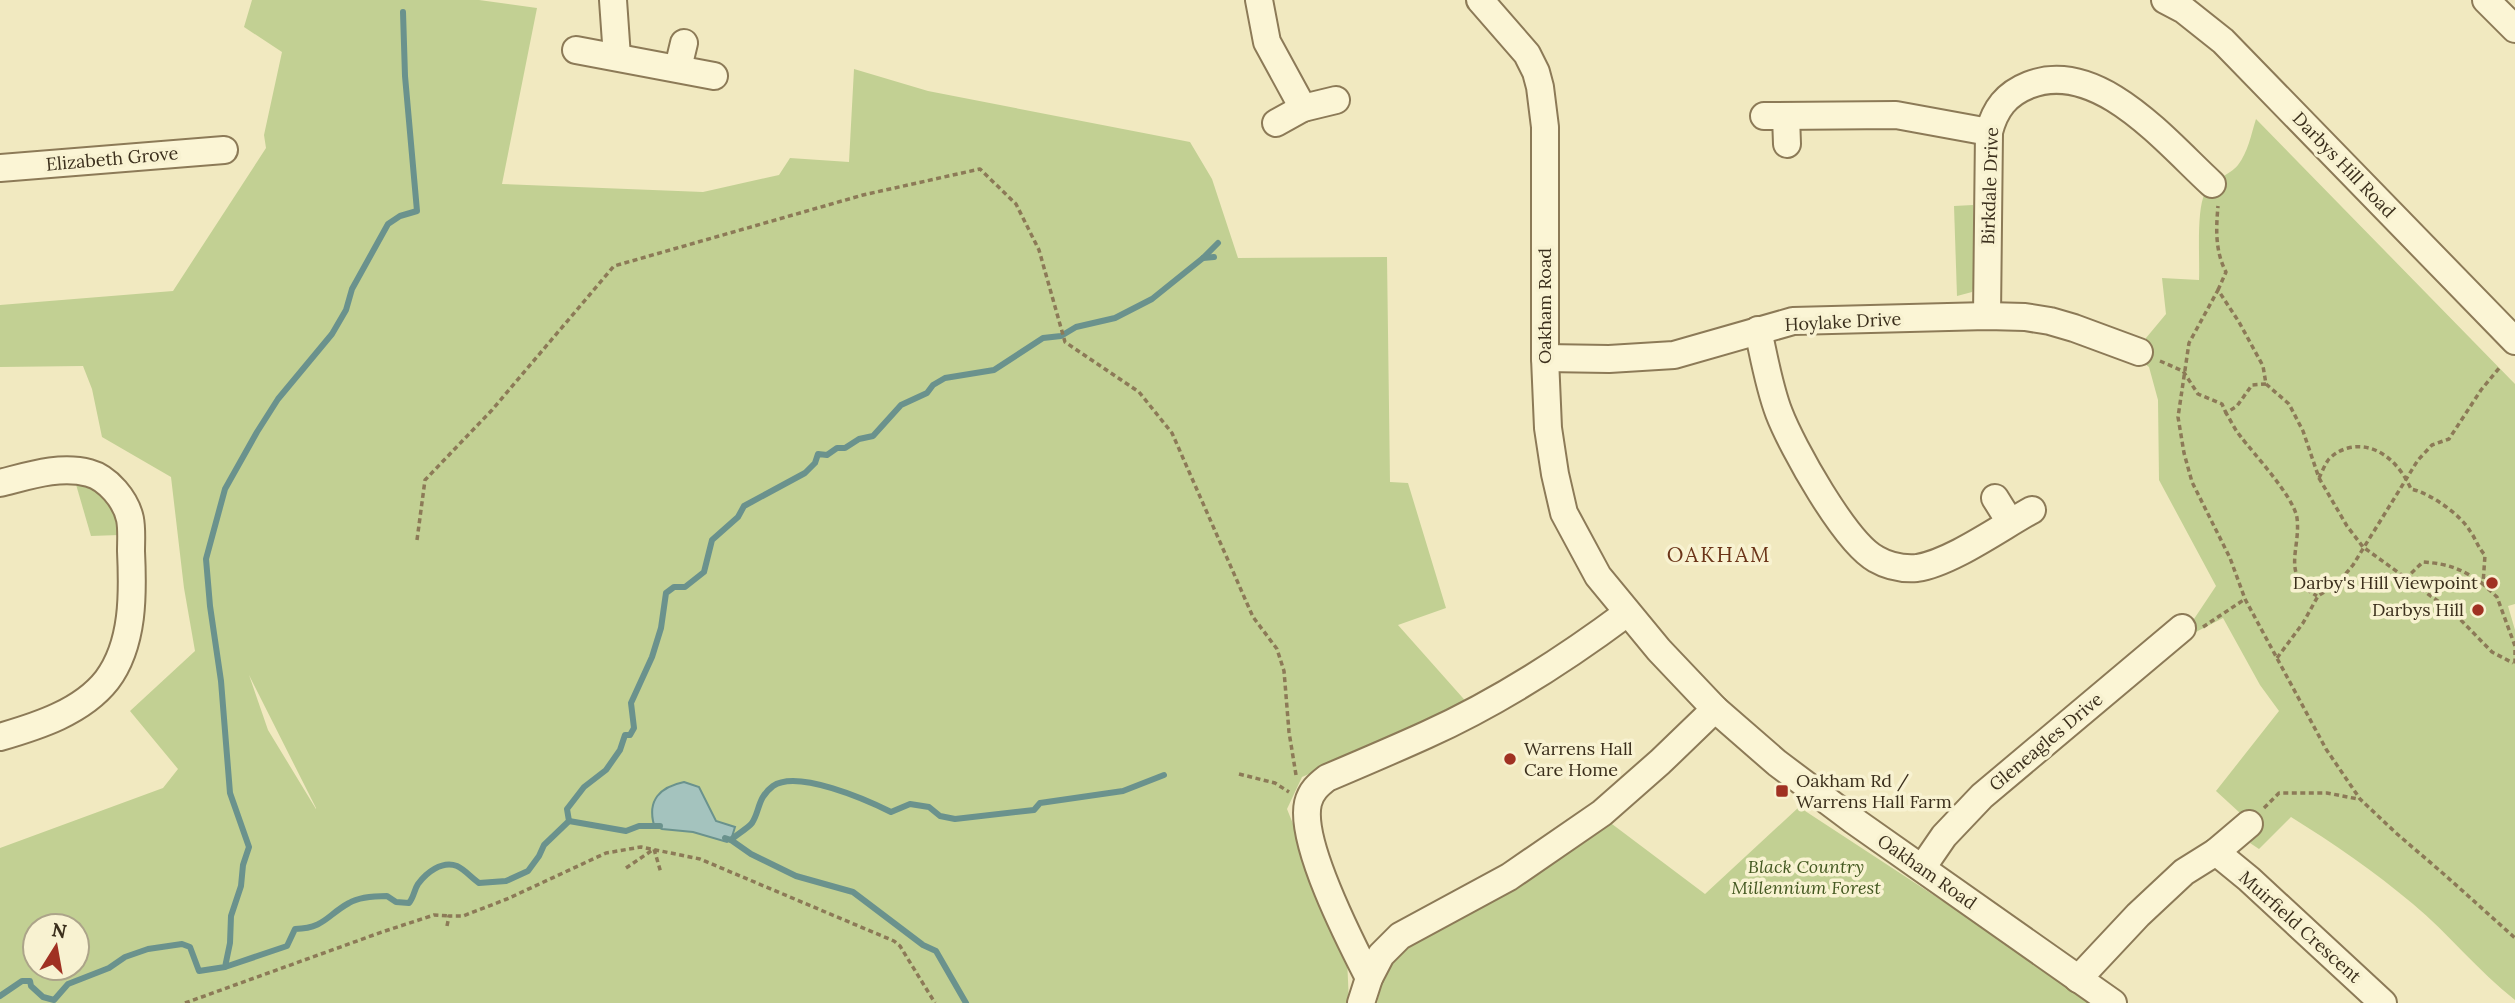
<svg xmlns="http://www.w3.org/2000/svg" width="2515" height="1003" font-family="Lora,serif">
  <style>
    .green { fill: #c2d093; fill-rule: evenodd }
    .water { fill: #a4c3be; stroke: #6a928d; stroke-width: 2 }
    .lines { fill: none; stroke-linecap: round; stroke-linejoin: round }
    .stream { stroke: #6a928d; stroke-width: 6 }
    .minor-casing { stroke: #8c7a57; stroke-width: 30 }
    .path { stroke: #8c7a57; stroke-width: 3.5; stroke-dasharray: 5 3.5; stroke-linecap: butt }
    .minor { stroke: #fbf5d5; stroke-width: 26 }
    .poi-dot { fill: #a03122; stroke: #f8f2d1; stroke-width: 2.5 }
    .labels { text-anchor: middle; stroke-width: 7; stroke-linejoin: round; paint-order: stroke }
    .street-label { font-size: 18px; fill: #3b2f1c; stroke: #f8f2d1 }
    .poi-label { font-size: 18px; fill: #3b2f1c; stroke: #f8f2d1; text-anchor: end }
    .park-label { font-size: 18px; font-style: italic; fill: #445921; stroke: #f8f2d1 }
    .quarter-label { font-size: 21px; letter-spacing: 2px; fill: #6b3418; stroke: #f8f2d1 }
  </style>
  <rect width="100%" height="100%" fill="#f1e9c0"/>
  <g class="green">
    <path d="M252,0H479L537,8L502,184L703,192L779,175L790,158L849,162L854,69L928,91L1190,142L1212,179L1238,258L1387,257L1390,482L1408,483L1446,608L1398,625L1470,706L1302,777L1287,809L1347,958L1349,1003H0V848L163,788L178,769L130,711L195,651L184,588L171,477L102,437L92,389L83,366L0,367V305L173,291L266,148L264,135L282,52L244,27ZM249,675L316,808V809L268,730ZM35,926H77V968H35Z"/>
    <path d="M2256,119L2515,384V604L2508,606L2515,630V1000C2478,971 2449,934 2413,904C2375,872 2333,843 2291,817L2259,849L2250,843L2256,836L2240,813L2216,791L2279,711L2260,685L2223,618L2192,634L2188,628L2216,586L2159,480L2158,400L2149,367L2137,358L2146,338L2166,314L2162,278L2199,280C2200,260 2196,210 2205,193C2212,179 2229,176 2238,165C2248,152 2251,135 2256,119Z"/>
    <polygon points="1973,205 1975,281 1972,292 1957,296 1954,206"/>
    <path d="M75,481C107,494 114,499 119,535L91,536Z"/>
    <polygon points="1799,807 2019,951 2089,1003 1377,1003 1383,977 1398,955 1433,927 1608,821 1705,894"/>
  </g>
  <path class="water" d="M684,782L699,787L716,821L735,827L731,840L727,842L693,832L662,829L654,825C647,800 660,787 684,782Z"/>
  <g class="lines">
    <g class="stream">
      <polyline points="1203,258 1218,243"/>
      <polyline points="569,821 626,831 639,826 660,826"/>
      <path d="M725,838L731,840C737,834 747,829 752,823C760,811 757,798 773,786C797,769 867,800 891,812L910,804L929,807L940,816L955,819L1034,810L1040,803L1123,791L1164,775"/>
      <polyline points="731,840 751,854 796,876 853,892 923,945 936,951 966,1003"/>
      <path d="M225,967L287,946L295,929C325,928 327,915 349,903C359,897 375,896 387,896L396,902L409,903C414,897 414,890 418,884C426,873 442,860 457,866C464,869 472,878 479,883L506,881L528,871L539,856L544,845L569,821L567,809L584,787L606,770L620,750L625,735H630L634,728L631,703L652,657L661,628L666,593L674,587H685L704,572L712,540L738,517L744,506L805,473L815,463L818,454L827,455L837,448H845L859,439L873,436L901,405L927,393L933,385L945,378L994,370L1043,338L1061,336L1076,327L1115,318L1152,299L1203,258L1214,257"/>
      <polyline points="0,996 22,981 30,981 31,986 43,997 54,1000 68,984 109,968 125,957 148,949 182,944 190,947 199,971 225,967 230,943 231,916 241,886 243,865 249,847 230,793 221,681 210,606 206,559 225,489 257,432 278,399 332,334 346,310 352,289 388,224 400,216 417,211 405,76 403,12"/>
    </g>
    <defs>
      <g id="minor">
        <polyline points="613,0 617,57"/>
        <polyline points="1259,0 1267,42 1303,108"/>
        <polyline points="1480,0 1527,54 1536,72 1540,87 1545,127 1545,358 1548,428 1555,474 1564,513 1598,576 1659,650 1715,709 1777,763 1853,820 2113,1003"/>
        <polyline points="2165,0 2184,10 2223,41 2515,341"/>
        <polyline points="2486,0 2515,29"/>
        <polyline points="576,50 714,76"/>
        <polyline points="678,68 684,43"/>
        <polyline points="1764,116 1896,115 1989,132"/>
        <polyline points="1786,116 1787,144"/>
        <polyline points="1276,123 1303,108 1336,100"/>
        <polyline points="0,168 224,150"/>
        <path d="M1987,316L1989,132C1995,109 2006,94 2029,85C2098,58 2166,142 2212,184"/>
        <path d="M1758,330C1764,357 1769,387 1779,413C1792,447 1845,542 1876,559C1888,566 1903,569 1917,568C1951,563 2001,527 2032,510"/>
        <polyline points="1545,358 1609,359 1674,355 1793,321 1987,316 2025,317 2050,321 2074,328 2139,352"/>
        <path d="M0,483C28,476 60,465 89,473C108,478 126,500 130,519C132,529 131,541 131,551C133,593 134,644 107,680C82,712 38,726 0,737"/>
        <polyline points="1995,498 2010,522"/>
        <polyline points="2216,852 2249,879 2383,1003"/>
        <polyline points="1922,868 1944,836 1982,796 2182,628"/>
        <path d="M1369,978C1350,941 1299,842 1308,803C1311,791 1318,785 1327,778C1360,764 1393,750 1426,735C1497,703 1564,660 1627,613"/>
        <polyline points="2078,979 2138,915 2184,872 2216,852 2249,824"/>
        <polyline points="1361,1003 1369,978 1381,955 1400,936 1509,877 1602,813 1660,762 1715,709"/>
      </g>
    </defs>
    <use href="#minor" class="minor-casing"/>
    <g class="path">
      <path d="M2218,290L2226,272C2215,251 2216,229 2218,206"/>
      <polyline points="2160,361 2183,371 2198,394 2222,404 2226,413"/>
      <path d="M2266,384L2252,385L2237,406L2226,413C2231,421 2235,430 2241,437C2254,454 2294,497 2297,518C2301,550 2280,575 2317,596"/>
      <polyline points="2319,478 2347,526 2363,547 2453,612 2492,652 2513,663"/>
      <polyline points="417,540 425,480 492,410 614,266 863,195 980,169 1016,204 1039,250 1065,342 1139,392 1172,433 1253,617 1277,649 1284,671 1289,732 1296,775"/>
      <path d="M2405,579L2423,562C2450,564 2462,569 2483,584"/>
      <polyline points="2203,627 2245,599"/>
      <path d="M2515,646L2497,597L2483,584L2485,555C2478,548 2476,539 2470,531C2461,515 2430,493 2411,489C2400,464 2377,441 2348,448C2341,450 2335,453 2329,459C2325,464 2322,472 2319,478L2303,431L2289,404L2266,384L2263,366L2239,322L2218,290L2189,343L2178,417L2184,453L2192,482L2230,558L2245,599L2326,749L2360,799L2396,833L2446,876L2515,938"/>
      <polyline points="2515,650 2515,665"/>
      <polyline points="2277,658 2303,623 2318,596 2338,583 2353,565 2418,460 2432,445 2449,439 2481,390 2500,367"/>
      <polyline points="1239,774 1275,783 1289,792"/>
      <polyline points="2264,808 2279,793 2327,793 2358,799"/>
      <polyline points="626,868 654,849 661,873"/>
      <polyline points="447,926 449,916 463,916 507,899 606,853 641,847 700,859 894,941 900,946 935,1003"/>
      <polyline points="185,1003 382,932 434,915 449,916"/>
    </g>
    <use href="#minor" class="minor"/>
  </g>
  <g class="poi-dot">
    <circle cx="2492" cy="583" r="7"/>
    <circle cx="2478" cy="610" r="7"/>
    <circle cx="1510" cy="759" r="7"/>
    <rect x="1775" y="784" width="14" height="14" rx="3.5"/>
  </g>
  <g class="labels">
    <g class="street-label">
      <text transform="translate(112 159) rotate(-5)" y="6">Elizabeth Grove</text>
      <text transform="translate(2344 165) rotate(46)" y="6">Darbys Hill Road</text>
      <text transform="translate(1990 186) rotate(-88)" y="6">Birkdale Drive</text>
      <text transform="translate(1545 306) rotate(-90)" y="6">Oakham Road</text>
      <text transform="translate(1843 322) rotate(-3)" y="6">Hoylake Drive</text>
      <text transform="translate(2046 742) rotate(-40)" y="6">Gleneagles Drive</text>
      <text transform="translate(1927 872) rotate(35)" y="6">Oakham Road</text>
      <text transform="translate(2300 927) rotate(42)" y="6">Muirfield Crescent</text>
    </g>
    <g class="poi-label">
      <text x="2478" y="589">Darby's Hill Viewpoint</text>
      <text x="2464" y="616">Darbys Hill</text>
      <text x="1524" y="755" text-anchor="start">Warrens Hall<tspan x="1524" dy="21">Care Home</tspan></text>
      <text x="1796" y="787" text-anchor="start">Oakham Rd /<tspan x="1796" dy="21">Warrens Hall Farm</tspan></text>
    </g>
    <g class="park-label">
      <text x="1806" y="873">Black Country<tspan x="1806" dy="21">Millennium Forest</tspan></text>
    </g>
    <g class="quarter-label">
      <text x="1719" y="562">OAKHAM</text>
    </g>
  </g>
  <g transform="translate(56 947) rotate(11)"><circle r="33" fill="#f8f2d1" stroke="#aca489" stroke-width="2"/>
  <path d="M0-5L12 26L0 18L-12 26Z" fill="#a03122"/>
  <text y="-10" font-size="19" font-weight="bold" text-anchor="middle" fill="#3b2f1c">N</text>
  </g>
</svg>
